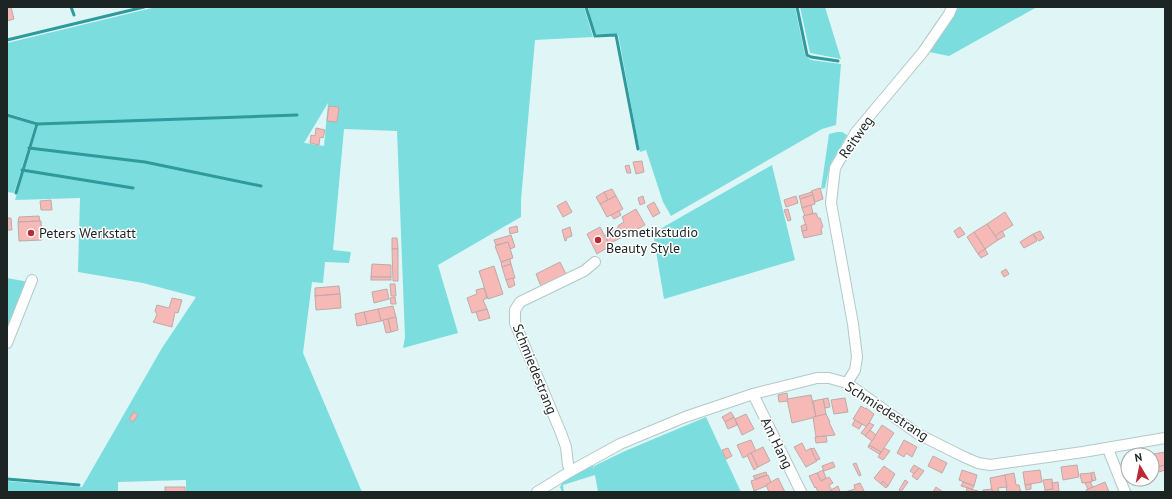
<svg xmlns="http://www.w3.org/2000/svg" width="1172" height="499" font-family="'PT Sans',sans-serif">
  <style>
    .green { fill: #7cdddf; fill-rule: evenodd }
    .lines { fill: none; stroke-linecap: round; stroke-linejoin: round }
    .stream { stroke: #2e9a9c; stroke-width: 3 }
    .building { fill: #f7b9b6; stroke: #bdaaa9 }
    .minor-casing { stroke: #b3c8c8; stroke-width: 12 }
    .minor { stroke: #fff; stroke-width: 10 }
    .poi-dot { fill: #ba2a36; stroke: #fff; stroke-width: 1.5 }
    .labels { text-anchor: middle; stroke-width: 3; stroke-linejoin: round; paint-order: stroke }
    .street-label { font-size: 14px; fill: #1c2424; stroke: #fff }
    .poi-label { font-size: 14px; fill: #1c2424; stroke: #fff; text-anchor: start }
  </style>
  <rect width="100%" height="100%" fill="#e0f6f6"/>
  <g class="green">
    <path d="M156,7H584L593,37L535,40L521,200V217L438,265L458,333L403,348L405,337L397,131L344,129L333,250L351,252L349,263L325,262L323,283L312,282L303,353L362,492H186V480L118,482V492H7V481L82,487L162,348L196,297L143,283L78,272L80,198L15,200L39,123L7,113V43ZM328,103L324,146L305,143H304Z"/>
    <polygon points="588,7 795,7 805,55 811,60 841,64 836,125 822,129 671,216 663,202 646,150 640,152 618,34 595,34"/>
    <polygon points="800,7 825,7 841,59 810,53"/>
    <polygon points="957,7 1037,7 949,56 929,52 954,15"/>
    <polygon points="7,116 35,125 14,193 7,192"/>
    <polygon points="837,132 842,132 847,135 830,165 825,188 821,189 829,134"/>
    <polygon points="772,165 795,260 664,299 653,233"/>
    <polygon points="7,278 29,282 7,337"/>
    <polygon points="706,417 741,492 598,492 595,475 563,485 564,492 562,492 560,487 564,479 593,463 594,470 594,466 625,451"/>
  </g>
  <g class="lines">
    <g class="stream">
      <polyline points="71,7 74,15"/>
      <polyline points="586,7 595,36 616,35 638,149"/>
      <polyline points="797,7 807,55 811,57 838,61"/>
      <polyline points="7,40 144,7"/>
      <polyline points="7,115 37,124 297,115"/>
      <polyline points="29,148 145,162 261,186"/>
      <polyline points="22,170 133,188"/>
      <polyline points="16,193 37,124"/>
      <polyline points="7,479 79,485"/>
    </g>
  </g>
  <g class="building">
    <polygon points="7,7 11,7 14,19 7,21"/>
    <polygon points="329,106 339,107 337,122 327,121"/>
    <polygon points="316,128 325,130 323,138 320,137 319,145 310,143 311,135 315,136"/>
    <polygon points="642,161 644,172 636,174 633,162"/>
    <polygon points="629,165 631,173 627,173 625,166"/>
    <polygon points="820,188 823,199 815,202 811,191"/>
    <polygon points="612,189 616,196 608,200 604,192"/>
    <polygon points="604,192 608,200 600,204 596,197"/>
    <polygon points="812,192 813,195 800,199 799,196"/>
    <polygon points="813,195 815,204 802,208 800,199"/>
    <polygon points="616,196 623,209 607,217 600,204"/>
    <polygon points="643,196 645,203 640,205 638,198"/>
    <polygon points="796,196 798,203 786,207 784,200"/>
    <polygon points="51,200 52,210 41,210 40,201"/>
    <polygon points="566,201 572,212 563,217 557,206"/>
    <polygon points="654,202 660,213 653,217 647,206"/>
    <polygon points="811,205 813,213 805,216 802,208"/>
    <polygon points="636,209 645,225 609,244 605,235 618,228 618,226 619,225 624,222 622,217"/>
    <polygon points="788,209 791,220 788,221 784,210"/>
    <polygon points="619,211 621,215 614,219 611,215"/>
    <polygon points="1005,212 1013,225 995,236 987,224"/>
    <polygon points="816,213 818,218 820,218 823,227 821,228 822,234 804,238 802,231 807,230 803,216"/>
    <polygon points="39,216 40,221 18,222 19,217"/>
    <polygon points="7,218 11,218 12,230 7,230"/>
    <polygon points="41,221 42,240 19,241 18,222"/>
    <polygon points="806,224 807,230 802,231 801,226"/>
    <polygon points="987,224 998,240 985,249 974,232"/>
    <polygon points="517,226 518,232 510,234 509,228"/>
    <polygon points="570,227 572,236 566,238 567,240 565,241 562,230"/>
    <polygon points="600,227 610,246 597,254 587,234"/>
    <polygon points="960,227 965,234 958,238 954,231"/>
    <polygon points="1002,231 1005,236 998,240 995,236"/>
    <polygon points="1040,231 1044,238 1039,241 1033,234"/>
    <polygon points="974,232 985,249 978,254 967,237"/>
    <polygon points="1033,234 1037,241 1024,248 1020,242"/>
    <polygon points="511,235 515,247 510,249 508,242 496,245 494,240"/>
    <polygon points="392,238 397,238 398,249 392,249"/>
    <polygon points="508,242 513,258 501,262 495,246"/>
    <polygon points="392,249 398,249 398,281 393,281"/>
    <polygon points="985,249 988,254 981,258 978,254"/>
    <polygon points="510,259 511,264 502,267 501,262"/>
    <polygon points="560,262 566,274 541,286 536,274"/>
    <polygon points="372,264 391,265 391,277 371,277"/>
    <polygon points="511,264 515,278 506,280 502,267"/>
    <polygon points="494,266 503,294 488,299 479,271"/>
    <polygon points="1006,269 1009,274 1004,277 1001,272"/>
    <rect x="371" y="277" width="20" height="3"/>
    <polygon points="513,278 515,285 509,288 506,280"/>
    <polygon points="390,284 395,284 396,296 391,296"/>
    <polygon points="339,286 340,294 315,296 315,288"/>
    <polygon points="484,288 487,298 483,300 487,309 472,313 467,298 477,294 476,290"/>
    <polygon points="387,289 389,299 374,303 372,292"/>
    <polygon points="340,294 341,308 316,310 315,296"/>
    <polygon points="395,297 396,304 391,304 390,298"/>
    <polygon points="172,298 182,300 178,313 175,312 172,327 153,322 155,319 157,314 155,311 157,305 169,308"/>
    <polygon points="393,306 396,317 381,321 378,309"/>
    <polygon points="378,309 381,321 367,324 364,312"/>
    <polygon points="487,309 490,318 479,321 476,312"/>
    <polygon points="364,312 367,324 357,326 355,314"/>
    <polygon points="396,317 398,330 391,332 388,319"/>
    <polygon points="388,319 391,332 386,333 383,320"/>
    <polygon points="787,393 788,401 779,402 778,395"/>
    <polygon points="811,395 816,417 792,423 787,399"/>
    <polygon points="828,398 830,407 825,408 823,399"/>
    <polygon points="845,398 848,412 834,414 831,400"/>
    <polygon points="823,399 826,414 816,417 813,401"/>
    <polygon points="861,406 866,409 866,408 874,414 867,427 853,419"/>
    <polygon points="134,412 138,415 133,422 129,419"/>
    <polygon points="731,412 734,417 725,422 722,417"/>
    <polygon points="746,414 754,429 742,435 735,419"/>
    <polygon points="826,414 830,422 829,422 835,435 816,437 813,417"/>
    <polygon points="734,417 737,425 728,429 725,422"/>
    <polygon points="855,420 862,424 859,429 852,425"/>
    <polygon points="869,423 874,425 866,436 861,433"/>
    <polygon points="882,425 894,433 880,454 881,452 869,445"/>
    <polygon points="870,430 876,435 872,441 865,436"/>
    <polygon points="826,436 827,442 816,443 815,437"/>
    <polygon points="751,440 756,451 743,458 737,445"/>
    <polygon points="904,440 917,447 912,457 906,453 904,457 897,453"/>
    <polygon points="802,443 806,451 811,448 817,461 806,467 794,447"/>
    <polygon points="869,445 881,452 879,454 868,447"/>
    <polygon points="763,447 770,461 758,467 751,453"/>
    <polygon points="728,448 732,456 726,459 722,450"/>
    <polygon points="814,448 820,459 816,460 811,449"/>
    <polygon points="884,448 890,451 883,460 878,457"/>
    <polygon points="1165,452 1165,465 1157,467 1154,454"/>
    <polygon points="751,453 758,467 754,470 747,455"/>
    <polygon points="933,456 947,463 942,473 928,466"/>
    <polygon points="833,462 835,467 824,471 822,466"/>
    <polygon points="856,463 861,475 859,476 853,464"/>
    <polygon points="914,465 919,468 914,474 910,471"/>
    <polygon points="1077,465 1079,477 1063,480 1061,467"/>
    <polygon points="1165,465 1165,470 1159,472 1157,470 1157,467"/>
    <polygon points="884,466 895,474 888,486 883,481 881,484 874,478"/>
    <polygon points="919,468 924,471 917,480 912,476"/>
    <polygon points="823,470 826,478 821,481 817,473"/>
    <polygon points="962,470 977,475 974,486 959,480"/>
    <polygon points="1040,470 1042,482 1025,485 1023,472"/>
    <polygon points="766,472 767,475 755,479 753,476"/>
    <polygon points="1094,472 1096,480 1092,481 1091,473"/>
    <polygon points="817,473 821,481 829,477 833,483 829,485 832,491 818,492 816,487 815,488 809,476"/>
    <polygon points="1014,473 1016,485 1019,485 1021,492 1007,492 1004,475"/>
    <polygon points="1091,473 1092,482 1082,483 1080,474"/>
    <polygon points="768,475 771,482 766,485 766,486 754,491 751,481"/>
    <polygon points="1005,475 1007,488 1006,487 998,488 999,492 992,492 990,478"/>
    <polygon points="778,478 785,492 769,492 766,485"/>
    <polygon points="1052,479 1053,489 1045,490 1043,480"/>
    <polygon points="905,480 908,482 901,492 899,490"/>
    <polygon points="883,481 888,486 886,488 881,484"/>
    <polygon points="963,482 974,486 972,489 961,486"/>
    <polygon points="1058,482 1059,491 1045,492 1045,490 1053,489 1052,483"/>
    <polygon points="1090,482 1093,487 1088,489 1085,483"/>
    <polygon points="1105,482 1109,492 1087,492 1086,490"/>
    <polygon points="860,483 864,491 860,492 845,492 855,489 854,485"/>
    <polygon points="1031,484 1031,489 1026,490 1025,485"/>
    <polygon points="838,486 840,492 831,492 832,491 831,490"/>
    <rect x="165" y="487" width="20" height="5"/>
    <polygon points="936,487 943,492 933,492"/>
    <polygon points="967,488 978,491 977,492 966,492"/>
    <polygon points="992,489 992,492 983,492 983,490"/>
  </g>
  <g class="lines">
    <defs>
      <g id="minor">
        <polyline points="7,343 32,280"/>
        <polyline points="847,383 855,370 857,357 853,324 831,203 835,168 856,132 923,52 949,14 952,7"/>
        <polyline points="753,394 801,492"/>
        <polyline points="1108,448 1110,454 1125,492"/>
        <polyline points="571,471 568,465 566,447 561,433 515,323 515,310 520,302 584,271 595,262"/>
        <polyline points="537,492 571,471 620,444 685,417 753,394 817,378 829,378 847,383 918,434 962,456 978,463 990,465 1083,452 1165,438"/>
      </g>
    </defs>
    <use href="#minor" class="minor-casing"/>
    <use href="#minor" class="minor"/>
  </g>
  <g class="poi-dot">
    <circle cx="31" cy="233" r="4"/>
    <circle cx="598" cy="240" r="4"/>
  </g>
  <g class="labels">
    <g class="street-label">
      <text transform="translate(856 137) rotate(-55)" y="5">Reitweg</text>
      <text transform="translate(535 369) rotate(68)" y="5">Schmiedestrang</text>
      <text transform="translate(887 411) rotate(33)" y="5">Schmiedestrang</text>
      <text transform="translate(777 443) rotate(64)" y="5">Am Hang</text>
    </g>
    <g class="poi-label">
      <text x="606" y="237">Kosmetikstudio<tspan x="606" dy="16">Beauty Style</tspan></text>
      <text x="39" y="238">Peters Werkstatt</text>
    </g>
  </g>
  <rect width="1172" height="499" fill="none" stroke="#1c2424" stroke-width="16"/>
  <g transform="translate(1140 467) rotate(350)"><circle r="19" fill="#ffffff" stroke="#a4a7a7"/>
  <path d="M0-3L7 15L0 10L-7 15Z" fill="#ba2a36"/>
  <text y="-6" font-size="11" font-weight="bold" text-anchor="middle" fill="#1c2424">N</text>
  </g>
</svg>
